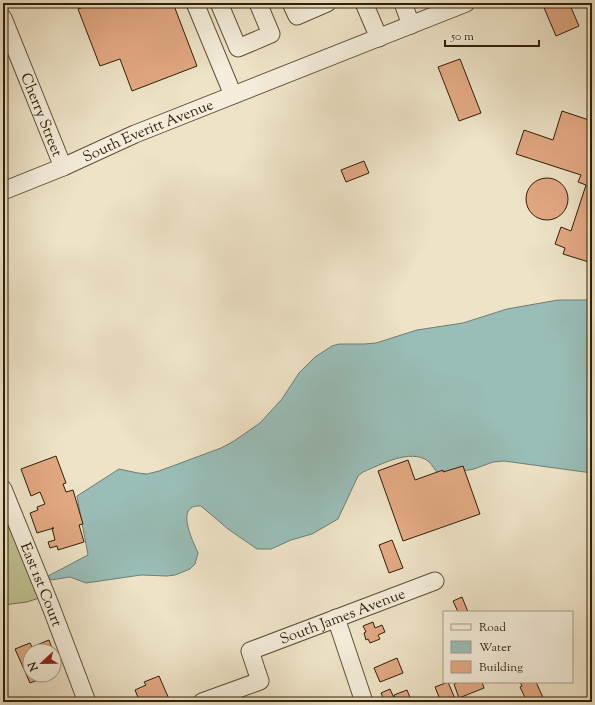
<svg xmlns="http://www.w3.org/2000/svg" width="595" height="705" font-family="'Sorts Mill Goudy',serif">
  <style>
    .green { fill: #c0c191; stroke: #78704c }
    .water { fill: #99beb8; stroke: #6f7e71 }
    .building { fill: #e2a983; stroke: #2f1f07 }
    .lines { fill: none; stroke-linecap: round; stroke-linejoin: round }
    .minor-casing { stroke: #5f5037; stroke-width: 19 }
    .minor { stroke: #f4eddb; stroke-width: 17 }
    .labels { text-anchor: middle; stroke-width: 4; stroke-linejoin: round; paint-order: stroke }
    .street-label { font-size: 15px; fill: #2f1f07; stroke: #f4eddb }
  </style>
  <rect width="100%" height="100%" fill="#eee3c7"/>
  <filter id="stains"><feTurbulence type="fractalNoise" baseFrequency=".005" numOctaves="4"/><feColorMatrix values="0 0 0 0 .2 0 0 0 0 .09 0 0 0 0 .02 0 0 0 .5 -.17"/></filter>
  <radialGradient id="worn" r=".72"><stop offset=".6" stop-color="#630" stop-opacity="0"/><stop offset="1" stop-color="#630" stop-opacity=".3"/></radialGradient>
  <polygon class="green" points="3,511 39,598 27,602 3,605"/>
  <path class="water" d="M558,300H592V473L504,461L493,462L474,469L440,475C435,472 433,465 428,461C410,448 380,465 363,472L358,476L338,519L312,534L291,540L271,549H257L228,529L201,506C174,504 193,541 198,553L195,564L190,569L175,575L167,576L141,575L86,583L70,577L51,580L48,576L88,555L77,496L119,469L138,473L147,474L159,471L221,448L234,441L260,423L282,399L299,373L315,357L332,346L339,344H364L376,343L417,330L463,323L507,309Z"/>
  <g class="building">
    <polygon points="94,3 173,3 197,66 132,91 120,59 100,66 78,9"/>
    <polygon points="542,3 569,3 579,26 556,36"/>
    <polygon points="460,59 481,113 459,121 438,67"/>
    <polygon points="562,111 592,121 592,263 563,254 565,248 555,244 561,227 571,231 586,185 578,182 581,175 516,154 524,130 553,140"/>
    <polygon points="364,161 369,173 346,182 341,170"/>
    <circle cx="547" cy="199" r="21"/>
    <polygon points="56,456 66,483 63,484 66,492 73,490 83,524 79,525 84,542 58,550 57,546 50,548 48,542 55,540 52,528 54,528 37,533 30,513 38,510 37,507 45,504 40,492 31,496 21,469"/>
    <polygon points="408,460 415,480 443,470 443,472 463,466 480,514 403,541 378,471"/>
    <polygon points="392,540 403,568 389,573 379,545"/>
    <polygon points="462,597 468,612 458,612 453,601"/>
    <polygon points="373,622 375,628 382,625 385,632 378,635 380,639 370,643 368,639 366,640 364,633 366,632 363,626"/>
    <polygon points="49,640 53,651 30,651 30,675 48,676 30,683 15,649 30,643 32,647"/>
    <polygon points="397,658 403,673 380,682 374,668"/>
    <polygon points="159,676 169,699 162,702 140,702 135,690 146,685 144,682"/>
    <polygon points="448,682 455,699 448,702 441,702 435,687"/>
    <polygon points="459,682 482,682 484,688 459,698 454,684"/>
    <polygon points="520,682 536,682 545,702 527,702 520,687 522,686"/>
    <polygon points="390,689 394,698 385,702 381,693"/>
    <polygon points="407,690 412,702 392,702 396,700 394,695"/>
  </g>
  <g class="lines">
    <defs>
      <g id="minor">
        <polyline points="195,3 233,95"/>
        <polyline points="219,3 238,48 271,34 258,3"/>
        <polyline points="291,3 297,16 327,3"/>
        <polyline points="364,3 379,38"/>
        <polyline points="403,3 411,25"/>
        <path id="s1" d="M3,18L63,167"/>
        <path id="s2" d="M3,191L63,167L135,134L466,3"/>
        <path id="s3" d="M3,489L51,607L87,702"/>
        <polyline points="336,618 364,702"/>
        <path id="s4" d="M202,702L260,681L250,651L435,581"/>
      </g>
    </defs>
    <use href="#minor" class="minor-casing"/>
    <use href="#minor" class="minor"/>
  </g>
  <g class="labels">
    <g class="street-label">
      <text dy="5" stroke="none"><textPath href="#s1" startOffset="104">Cherry Street</textPath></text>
      <text dy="5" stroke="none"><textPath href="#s2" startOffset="157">South Everitt Avenue</textPath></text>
      <text dy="5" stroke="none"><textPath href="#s3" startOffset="103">East 1st Court</textPath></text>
      <text dy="5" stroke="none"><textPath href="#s4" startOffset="192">South James Avenue</textPath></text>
    </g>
  </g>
  <rect width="595" height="705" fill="none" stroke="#eee3c7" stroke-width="16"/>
  <rect x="4" y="4" width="587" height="697" fill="none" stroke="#2f1f07" stroke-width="2"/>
  <rect x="8" y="8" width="579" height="689" fill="none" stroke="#2f1f07"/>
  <rect x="443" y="611" width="130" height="72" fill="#f4eddb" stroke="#a59b86"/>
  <rect x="451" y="624" width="20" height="6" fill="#f4eddb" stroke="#a59b86"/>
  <text x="479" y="631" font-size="12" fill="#2f1f07">Road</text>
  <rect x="451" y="641" width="20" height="12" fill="#99beb8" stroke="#a59b86"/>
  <text x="479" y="651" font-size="12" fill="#2f1f07">Water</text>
  <rect x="451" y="661" width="20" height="12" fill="#e2a983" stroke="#a59b86"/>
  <text x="479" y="671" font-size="12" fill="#2f1f07">Building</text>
  <g transform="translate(42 663) rotate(248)"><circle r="19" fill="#f4eddb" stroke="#a59b86"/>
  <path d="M0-3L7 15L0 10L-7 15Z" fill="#8f2418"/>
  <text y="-6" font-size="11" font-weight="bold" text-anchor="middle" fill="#2f1f07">N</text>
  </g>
  <path d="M445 40v6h94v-6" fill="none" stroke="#2f1f07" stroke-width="2"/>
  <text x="451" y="40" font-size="12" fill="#2f1f07" stroke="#f4eddb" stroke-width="3" paint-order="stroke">50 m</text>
  <rect width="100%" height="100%" filter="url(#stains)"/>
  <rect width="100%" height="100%" fill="url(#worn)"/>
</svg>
